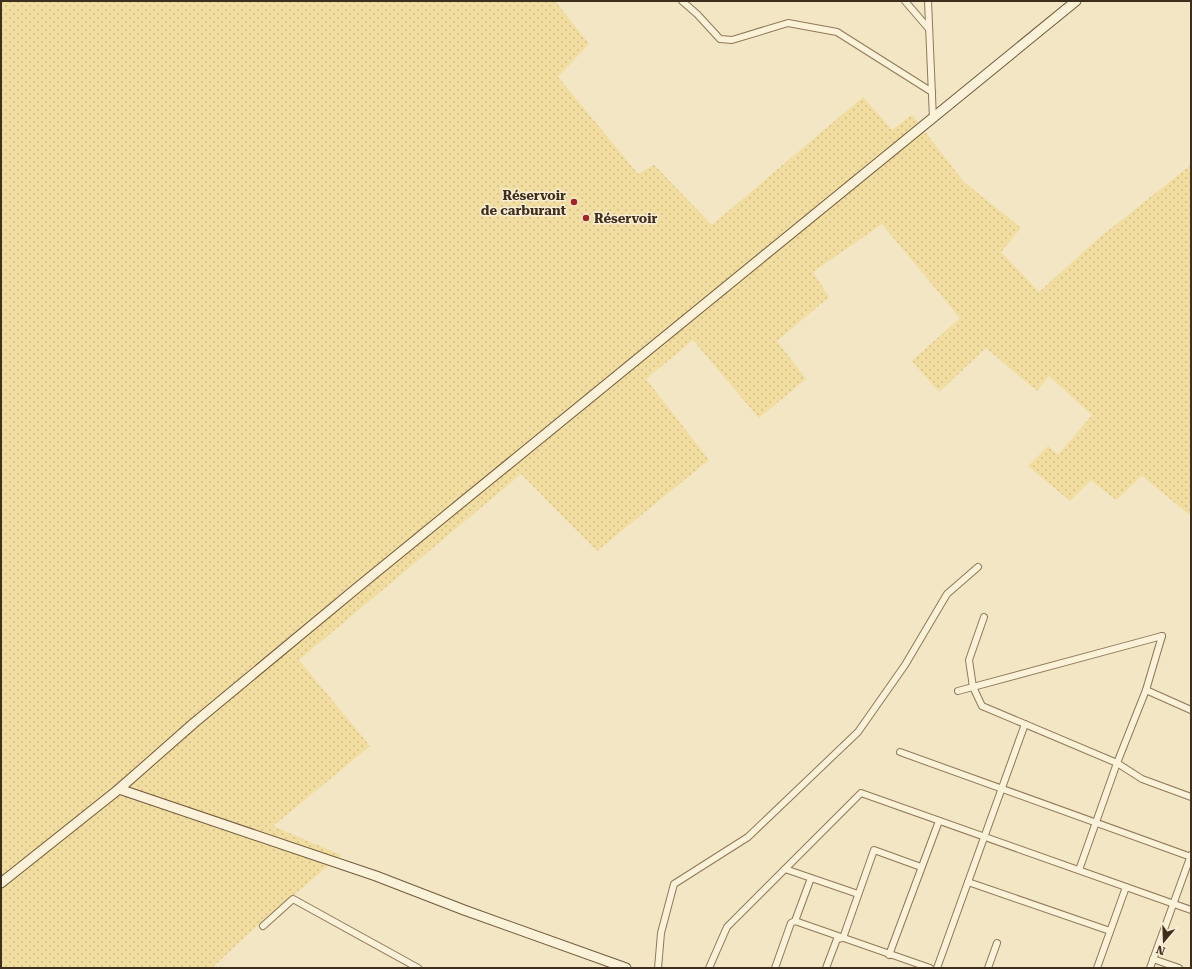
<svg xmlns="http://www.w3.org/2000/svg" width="1192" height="969" font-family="'Roboto Serif',serif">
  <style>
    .sand { fill: url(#sand-dots) }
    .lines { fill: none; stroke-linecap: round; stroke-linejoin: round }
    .street-casing { stroke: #907758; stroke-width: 8 }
    .secondary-casing { stroke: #72583b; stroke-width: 11 }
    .street { stroke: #fcf2d9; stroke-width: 6 }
    .secondary { stroke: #fcf2d9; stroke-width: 9 }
    .poi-dot { fill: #a52322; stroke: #f9efd5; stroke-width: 1.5 }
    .labels { text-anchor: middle; stroke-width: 3; stroke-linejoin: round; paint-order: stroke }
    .poi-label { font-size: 13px; font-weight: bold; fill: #3e2e1e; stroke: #f9efd5; text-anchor: end }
  </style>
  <defs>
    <pattern id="sand-dots" width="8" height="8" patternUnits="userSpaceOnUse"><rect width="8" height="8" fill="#f1dd9f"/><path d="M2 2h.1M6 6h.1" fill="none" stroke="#d0be88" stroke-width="1.8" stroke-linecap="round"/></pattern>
  </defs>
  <rect width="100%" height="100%" fill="#f3e6c4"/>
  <polygon class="sand" points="1,1 555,1 589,44 558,77 638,174 654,165 712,225 863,97 892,130 912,115 964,182 1021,228 1001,252 1039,292 1099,238 1191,165 1191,516 1142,476 1116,500 1091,480 1070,501 1028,466 1048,446 1058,455 1092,415 1049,376 1037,391 986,348 939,392 912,361 960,318 882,224 813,272 829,297 777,341 806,379 759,418 693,340 646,379 709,460 597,551 521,474 299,660 370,746 273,826 341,855 249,933 212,968 1,968"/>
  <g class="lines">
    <defs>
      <g id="street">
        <polyline points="682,1 697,14 720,39 732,40 788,23 837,32 932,92"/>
        <polyline points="905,1 929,29"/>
        <polyline points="928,1 933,119"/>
        <polyline points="984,617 969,660 973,687 982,706 1117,763 1142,779 1191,797"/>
        <polyline points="1146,690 1191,710"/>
        <polyline points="958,691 1162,636"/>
        <polyline points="900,752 1191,857"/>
        <polyline points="785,869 858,894"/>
        <polyline points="1079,870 1117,763 1146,690 1162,636"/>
        <polyline points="968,882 1110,931"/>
        <polyline points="795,921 930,968"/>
        <polyline points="263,926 293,899 418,968"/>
        <polyline points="889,955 939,821"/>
        <polyline points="1153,959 1179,968"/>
        <polyline points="658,968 661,933 674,884 748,837 858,732 905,665 947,594 978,567"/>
        <polyline points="709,968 727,927 861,793 1191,910"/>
        <polyline points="775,968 791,923 795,921 811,878"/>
        <polyline points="826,968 837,939 843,938 874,850 921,867"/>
        <polyline points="937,968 1025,724"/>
        <polyline points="988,968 997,943"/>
        <polyline points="1097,968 1126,887"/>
        <polyline points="1150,968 1191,855"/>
      </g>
      <g id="secondary">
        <polyline points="119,789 376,876 464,910 626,968"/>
        <polyline points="1,883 119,789 194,723 358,587 1076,1"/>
      </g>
    </defs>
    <use href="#street" class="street-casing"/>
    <use href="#secondary" class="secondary-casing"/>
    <use href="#street" class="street"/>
    <use href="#secondary" class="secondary"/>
  </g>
  <g class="poi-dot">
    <circle cx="574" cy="202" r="4"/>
    <circle cx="586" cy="218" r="4"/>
  </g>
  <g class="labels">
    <g class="poi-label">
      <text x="566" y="200">Réservoir<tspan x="566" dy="15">de carburant</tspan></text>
      <text x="594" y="223" text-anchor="start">Réservoir</text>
    </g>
  </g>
  <rect width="1192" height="969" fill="none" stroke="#3e2e1e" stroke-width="4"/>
  <g transform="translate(1164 941) rotate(199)" stroke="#f9efd5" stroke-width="3" paint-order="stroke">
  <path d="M0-3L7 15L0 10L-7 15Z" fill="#3e2e1e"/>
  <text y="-6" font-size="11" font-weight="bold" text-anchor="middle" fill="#3e2e1e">N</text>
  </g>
</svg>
